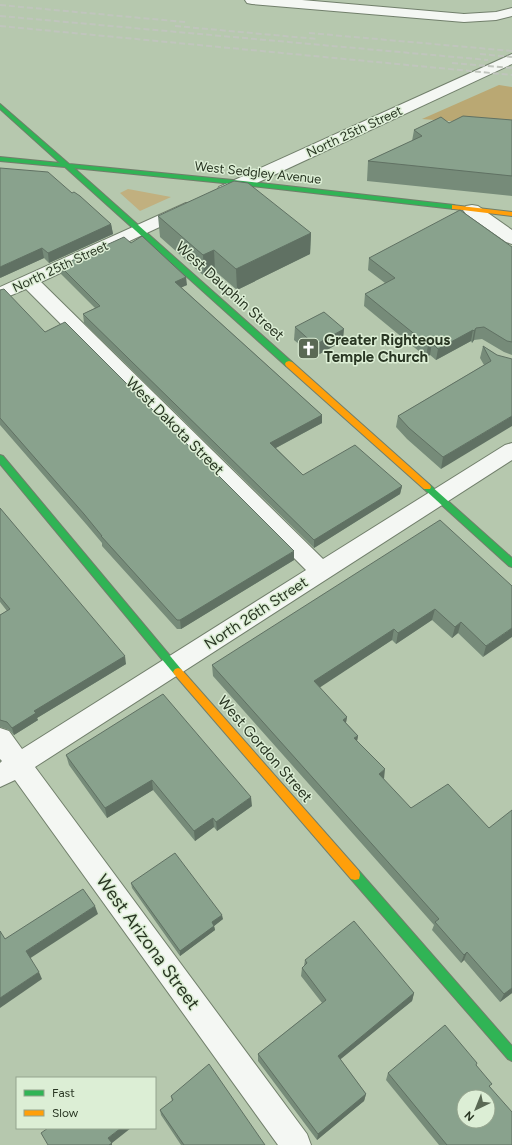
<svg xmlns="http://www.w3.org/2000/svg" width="512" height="1145" font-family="Figtree,sans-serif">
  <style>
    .green { fill: #c1b07f }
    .forest { fill: #baa873 }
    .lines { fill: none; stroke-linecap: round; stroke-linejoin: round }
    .street-casing { stroke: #717f6b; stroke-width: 2 }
    .fast-casing { stroke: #717f6b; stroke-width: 2 }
    .slow-casing { stroke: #717f6b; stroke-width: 2 }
    .street { fill: #f4f7f3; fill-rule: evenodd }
    .fast { fill: #30b455; fill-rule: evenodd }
    .slow { fill: #ff9f0a; fill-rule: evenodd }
    .rail { stroke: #c0c5bd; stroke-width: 2; stroke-dasharray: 6 3; stroke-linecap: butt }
    .wall { fill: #768b79 }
    .shaded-wall { fill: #607163 }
    .building { fill: #89a28d; stroke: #607163; fill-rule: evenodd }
    .labels { text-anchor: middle; stroke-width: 3; stroke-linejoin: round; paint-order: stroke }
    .far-street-label { font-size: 13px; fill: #293623; stroke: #dceed5 }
    .street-label { font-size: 15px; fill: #293623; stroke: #dceed5 }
    .poi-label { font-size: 15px; font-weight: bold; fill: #293623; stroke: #dceed5; text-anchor: start }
    .near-street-label { font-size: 18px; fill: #293623; stroke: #dceed5 }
  </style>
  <rect width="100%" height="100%" fill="#b6c8ae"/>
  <polygon class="green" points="128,189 171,197 140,211 120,193"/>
  <polygon class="forest" points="499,85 512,87 512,126 422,119"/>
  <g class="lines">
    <defs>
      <g id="street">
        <polygon points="245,0 302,0 464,14 496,12 512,8 512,16 496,20 464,22 252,4 247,3"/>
        <polygon points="512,54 512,64 231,195 225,196 219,195 217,191 219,187"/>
        <polygon points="186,203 192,204 195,208 192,212 41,282 323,559 505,445 512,443 512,460 35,767 307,1134 311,1145 278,1145 15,780 0,787 0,763 2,761 0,759 0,728 9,731 22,749 306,570 26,289 0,300 0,287"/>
        <polygon points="472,205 478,206 512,230 512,244 506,242 466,214 463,210 466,206"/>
      </g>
      <g id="fast">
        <polygon points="0,104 69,164 243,181 454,205 457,207 454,209 243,185 74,168 292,362 293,364 292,366 286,366 65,167 0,161 0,157 60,163 0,109"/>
        <polygon points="0,455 3,456 181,669 183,672 181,675 178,676 175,675 0,464"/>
        <polygon points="427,484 430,485 512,558 512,567 509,566 424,489 423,487"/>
        <polygon points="355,870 359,871 512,1046 512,1061 508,1059 351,879 350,875 351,871"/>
      </g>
      <g id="slow">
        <polygon points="452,205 512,212 512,216 454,209 452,209"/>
        <polygon points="289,361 292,362 430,485 431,487 430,489 424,489 286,366 285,364 286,362"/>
        <polygon points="178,668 181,669 359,871 360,875 359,879 355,880 351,879 175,675 173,672 175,669"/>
      </g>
    </defs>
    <use href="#street" class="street-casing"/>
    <use href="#fast" class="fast-casing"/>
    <use href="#slow" class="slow-casing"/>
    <use href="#street" class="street"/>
    <use href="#fast" class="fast"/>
    <use href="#slow" class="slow"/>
    <g class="rail">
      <polyline points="0,5 185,22"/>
      <polyline points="0,16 488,60"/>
      <polyline points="0,26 512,75"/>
      <polyline points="175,26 317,39"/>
      <polyline points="309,33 512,51"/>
      <polyline points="480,54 512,57"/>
      <polyline points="452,63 512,68"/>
    </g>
  </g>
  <g class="wall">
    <polygon points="512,120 512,196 367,181 368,161 412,141 414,130 449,123"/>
    <polygon points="72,193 111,224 113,234 49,263 44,258 0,278"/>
    <polygon points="158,216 311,233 310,254 237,290 215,271 204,276 160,237"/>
    <polygon points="131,243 187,285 181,287 322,415 322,423 276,448 303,475 402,486 400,494 314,548 84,323 83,314 95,308 61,274 60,266"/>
    <polygon points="512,247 512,355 504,352 482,339 474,340 472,343 471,341 436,360 430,355 426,357 364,306 365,294 385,283 368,270 369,258"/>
    <polygon points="0,290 45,332 294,560 181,629 177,629 102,546 102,543 86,524 0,425"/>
    <polygon points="295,327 343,341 314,357 294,340"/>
    <polygon points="483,346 497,355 441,469 407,439 396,427 398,416 484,365 480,358"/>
    <polygon points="0,508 126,664 37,718 38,720 14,735 9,730 0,727 0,615 7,611 0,602"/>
    <polygon points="512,586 483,657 458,633 452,638 432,620 396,644 392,640 319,687 347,717 346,723 358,736 357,741 384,779 512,993 500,1002 464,960 461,963 432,930 434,925 213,676 212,665"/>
    <polygon points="66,755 252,806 217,831 214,827 195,841 153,790 107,818 69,765"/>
    <polygon points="131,883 223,919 214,926 215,930 180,956 132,888"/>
    <polygon points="305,960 414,993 412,1001 340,1059 366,1094 364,1101 317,1140 258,1061 258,1054 322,1003 301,976 302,968 304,966"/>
    <polygon points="476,1065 490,1087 512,1145 439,1145 386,1080 388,1073"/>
    <polygon points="171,1096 265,1145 181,1145 161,1115 160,1110 172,1101"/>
  </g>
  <g class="shaded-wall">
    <polygon points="111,224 113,234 49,263 48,253"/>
    <polygon points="311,233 310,254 237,290 236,269"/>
    <polygon points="42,248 44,258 0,278 0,267"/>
    <polygon points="214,250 215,271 204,276 203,255"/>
    <polygon points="186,277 187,285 176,290 175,282"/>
    <polygon points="476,328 474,340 472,343 474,331"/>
    <polygon points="344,329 343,341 314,357 315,345"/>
    <polygon points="473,330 471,341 436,360 438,349"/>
    <polygon points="432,343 430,355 426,357 428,345"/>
    <polygon points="322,415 322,423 270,451 270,443"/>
    <polygon points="512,416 512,426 441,469 443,457"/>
    <polygon points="402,486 400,494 314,548 314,540"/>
    <polygon points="294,551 294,560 181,629 180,620"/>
    <polygon points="435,609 432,620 396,644 398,633"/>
    <polygon points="461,622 458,633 452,638 455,627"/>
    <polygon points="512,628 512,637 483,657 486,646"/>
    <polygon points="394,629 392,640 313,692 314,681"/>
    <polygon points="125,656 126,664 37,718 38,720 14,735 12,728 34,711"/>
    <polygon points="347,717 345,727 343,720"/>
    <polygon points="358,736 356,746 354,738"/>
    <polygon points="385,769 384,779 379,774"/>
    <polygon points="152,780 153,790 107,818 105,808"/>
    <polygon points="251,797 252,806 217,831 216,822"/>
    <polygon points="213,818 214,827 195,841 194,831"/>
    <polygon points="95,906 98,914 29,959 26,951"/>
    <polygon points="222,915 223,919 214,926 215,930 180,956 180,951 212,922"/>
    <polygon points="467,952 464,960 461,963 464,955"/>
    <polygon points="39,972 42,979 0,1008 0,998"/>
    <polygon points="512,988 512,993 500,1002 504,994"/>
    <polygon points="414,993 412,1001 336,1063 338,1056"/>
    <polygon points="366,1094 364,1101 317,1140 318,1134"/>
    <polygon points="121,1128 131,1128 112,1143 112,1145 109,1145 108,1138"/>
  </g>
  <g class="building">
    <polygon points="463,116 512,120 512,176 368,161 422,136 414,130 441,117 449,123"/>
    <polygon points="0,168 48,172 72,193 74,192 80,196 111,224 48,253 42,248 0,267"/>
    <polygon points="234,181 248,183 311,233 236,269 214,250 203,255 158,216"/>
    <polygon points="460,210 512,247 512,342 507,341 484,327 476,328 474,331 473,330 438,349 432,343 428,345 365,294 395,278 369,258"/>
    <polygon points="142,236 186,277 175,282 322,415 270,443 303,475 355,445 402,486 314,540 83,314 100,306 60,266 124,237 131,243"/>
    <polygon points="4,289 45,332 65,322 294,551 180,620 177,620 101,536 102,536 84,514 0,418 0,290"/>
    <polygon points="324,312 344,329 315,345 295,327"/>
    <polygon points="483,346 497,355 512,359 512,416 443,457 409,428 398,416 491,361"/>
    <polygon points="0,508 125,656 34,711 36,713 12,728 7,722 0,720 0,615 10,609 0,597"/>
    <polygon points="440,520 512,586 512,628 486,646 461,622 455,627 435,609 398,633 394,629 314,681 347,717 343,720 358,736 354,738 385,769 379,774 411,808 448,784 489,828 512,810 512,988 504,994 467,952 464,955 435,922 439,919 212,665"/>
    <polygon points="163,694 251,797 216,822 213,818 194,831 152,780 105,808 66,755"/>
    <polygon points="175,853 222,915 212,922 214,926 180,951 131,883"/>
    <polygon points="83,889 95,906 26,951 39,972 0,998 0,931 5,939"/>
    <polygon points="354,921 414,993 338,1056 366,1094 318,1134 258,1054 326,1000 302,968 307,963 305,960"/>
    <path d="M445,1025L477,1063L476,1065L492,1084L489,1086L512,1112V1145H447L388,1073ZM464,1097H488V1121H464Z"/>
    <polygon points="209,1064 265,1145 184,1145 160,1110 173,1100 171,1096"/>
    <polygon points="48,1128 121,1128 108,1138 112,1143 109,1145 48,1145 41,1133"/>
  </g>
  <defs>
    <symbol id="church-square" viewBox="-11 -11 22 22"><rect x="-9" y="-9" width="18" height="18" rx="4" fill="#5a6954" stroke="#dceed5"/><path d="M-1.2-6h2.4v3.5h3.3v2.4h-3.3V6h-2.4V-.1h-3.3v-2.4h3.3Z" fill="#fff"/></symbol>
  </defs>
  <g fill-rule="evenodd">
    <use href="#church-square" x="296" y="336" width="25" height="25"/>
  </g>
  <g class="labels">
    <g class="far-street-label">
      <text transform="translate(354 131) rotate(-25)" y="5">North 25th Street</text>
      <text transform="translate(258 172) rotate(6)" y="5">West Sedgley Avenue</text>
      <text transform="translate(60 266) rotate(-25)" y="5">North 25th Street</text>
    </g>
    <g class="street-label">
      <text transform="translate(230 291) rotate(42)" y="5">West Dauphin Street</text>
      <text transform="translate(175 426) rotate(45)" y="5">West Dakota Street</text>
      <text transform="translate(256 613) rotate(-33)" y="5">North 26th Street</text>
      <text transform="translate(265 749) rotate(49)" y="5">West Gordon Street</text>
    </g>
    <g class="poi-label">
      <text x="324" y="345">Greater Righteous<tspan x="324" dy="17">Temple Church</tspan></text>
    </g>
    <g class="near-street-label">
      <text transform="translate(148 942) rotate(54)" y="6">West Arizona Street</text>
    </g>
  </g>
  <rect x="16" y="1077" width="140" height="52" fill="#dceed5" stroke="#94a48e"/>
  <rect x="24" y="1090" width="20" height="6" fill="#30b455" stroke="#94a48e"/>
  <text x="52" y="1097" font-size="12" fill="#293623">Fast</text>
  <rect x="24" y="1110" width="20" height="6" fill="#ff9f0a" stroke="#94a48e"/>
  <text x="52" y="1117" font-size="12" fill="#293623">Slow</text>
  <g transform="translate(476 1109) rotate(223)"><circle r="19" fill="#dceed5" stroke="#94a48e"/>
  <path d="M0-3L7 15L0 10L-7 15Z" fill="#5a6954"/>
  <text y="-6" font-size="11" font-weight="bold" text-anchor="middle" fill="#293623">N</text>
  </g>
</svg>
